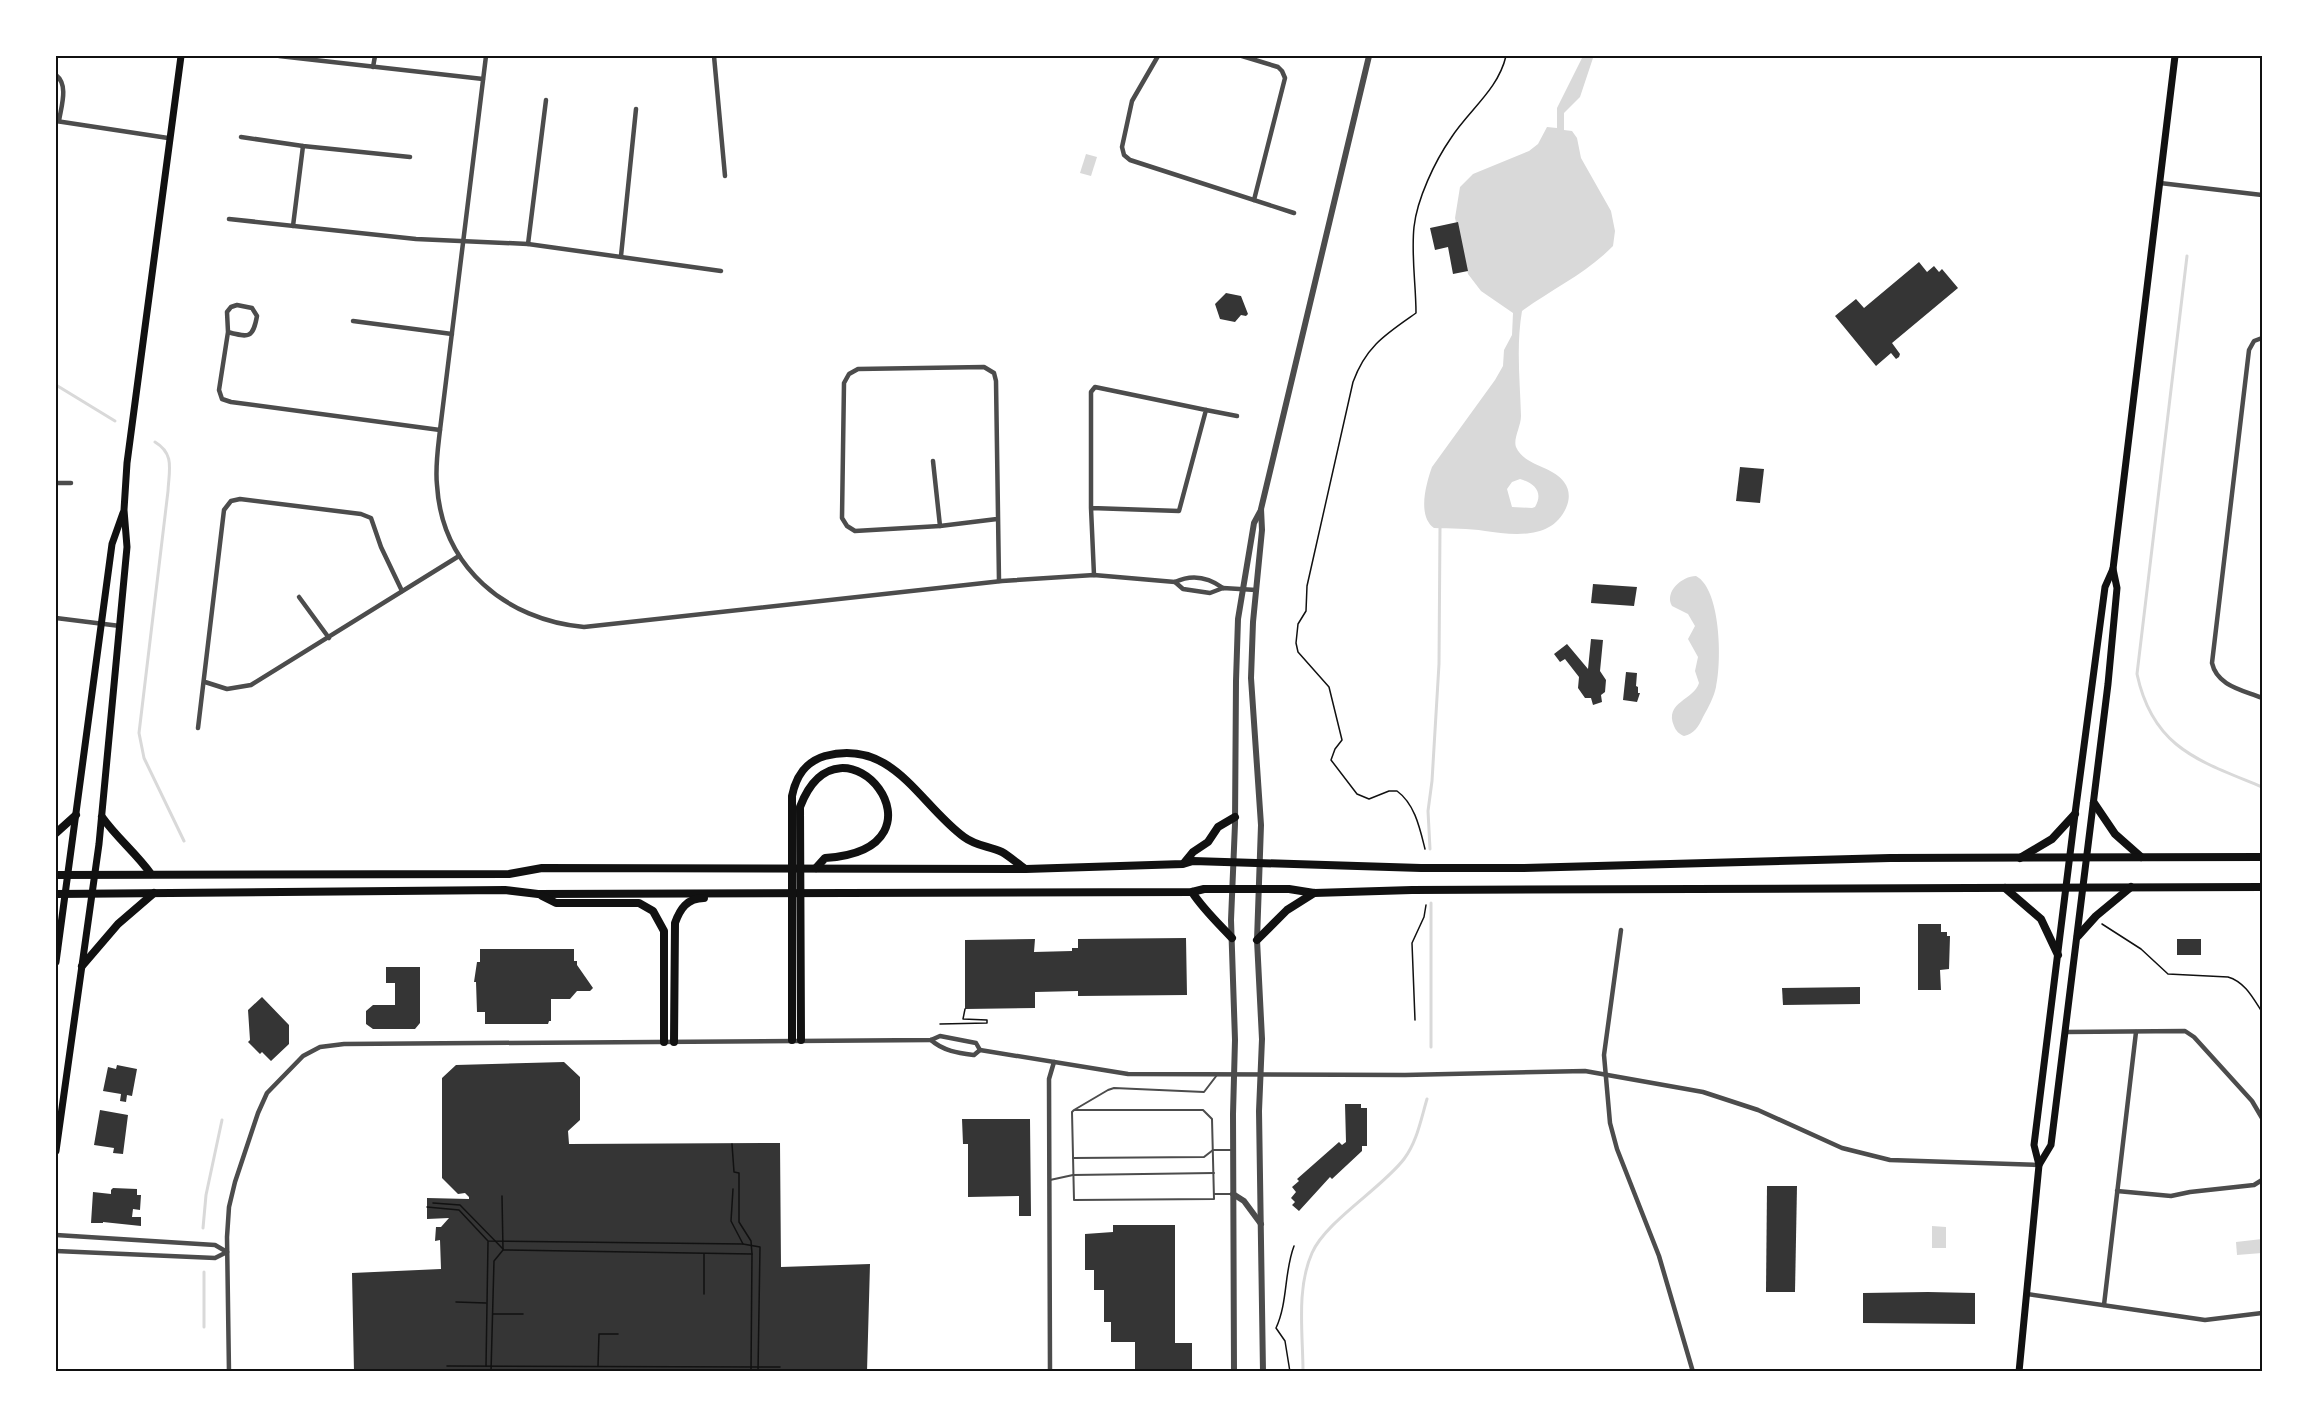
<svg xmlns="http://www.w3.org/2000/svg" width="2318" height="1427" font-family="Rubik,sans-serif">
  <style>
    .water { fill: #d9d9d9; fill-rule: evenodd }
    .lines { fill: none; stroke-linecap: round; stroke-linejoin: round }
    .stream { stroke: #d9d9d9; stroke-width: 3 }
    .building { fill: #353535 }
    .path { stroke: #111; stroke-width: 1.5 }
    .service { stroke: #4c4c4c; stroke-width: 2 }
    .minor { stroke: #4c4c4c; stroke-width: 4.5 }
    .tertiary { stroke: #4c4c4c; stroke-width: 6 }
    .secondary { stroke: #111; stroke-width: 7 }
    .primary { stroke: #111; stroke-width: 8 }
    .neatline { fill: none; stroke: #111; stroke-width: 2 }
  </style>
  <rect width="100%" height="100%" fill="#fff"/>
  <g class="water">
    <path d="M1583,56H1592L1593,58L1580,97L1564,113V130L1572,131L1577,138L1581,158L1611,211L1615,231L1613,246C1587,273 1552,289 1522,311C1516,346 1520,381 1521,416C1521,426 1513,439 1516,447C1524,466 1553,466 1564,482C1570,490 1570,499 1566,508C1552,540 1513,535 1485,531C1468,528 1451,529 1434,528C1417,516 1426,484 1432,467L1495,380L1503,366L1504,350L1512,335L1513,313L1481,291L1468,274L1455,218L1460,187L1473,174L1529,151L1538,144L1547,127L1557,128V108ZM1520,479C1534,483 1544,492 1535,507L1532,508L1512,507L1507,489L1512,482Z"/>
    <polygon points="1086,154 1097,157 1091,176 1080,173"/>
    <path d="M1696,576C1721,589 1722,662 1716,687C1714,697 1708,708 1703,717C1699,726 1694,734 1684,736C1679,734 1676,731 1674,726C1664,702 1694,700 1699,683L1695,671L1698,657L1688,639L1695,626L1688,614L1672,606C1664,592 1682,576 1696,576Z"/>
    <polygon points="1932,1226 1946,1227 1946,1248 1932,1248"/>
    <polygon points="2262,1239 2262,1253 2237,1255 2236,1242"/>
  </g>
  <g class="lines">
    <g class="stream">
      <path d="M2187,256L2137,674C2153,749 2200,761 2262,787"/>
      <polyline points="56,385 115,421"/>
      <path d="M155,442C175,454 169,470 168,491L139,733L144,758L184,841"/>
      <polyline points="1430,849 1428,811 1432,781 1439,664 1440,527"/>
      <polyline points="1431,1047 1431,903"/>
      <polyline points="203,1228 206,1195 222,1120"/>
      <polyline points="204,1327 204,1272"/>
      <path d="M1303,1372C1303,1334 1296,1289 1312,1253C1326,1221 1382,1188 1404,1159C1417,1142 1421,1119 1427,1099"/>
    </g>
  </g>
  <g class="building">
    <polygon points="1458,222 1468,271 1453,274 1448,247 1435,250 1430,228"/>
    <polygon points="1919,262 1927,272 1934,266 1939,272 1942,269 1958,288 1892,343 1900,354 1899,357 1896,359 1891,353 1876,366 1835,316 1856,299 1864,308"/>
    <polygon points="1226,293 1241,296 1248,314 1246,316 1241,315 1235,322 1220,319 1215,304"/>
    <polygon points="1740,467 1764,469 1760,503 1736,501"/>
    <polygon points="1593,584 1637,587 1634,606 1591,603"/>
    <polygon points="1591,639 1603,640 1600,671 1606,680 1605,692 1601,695 1602,702 1593,705 1591,698 1585,698 1578,688 1579,677 1565,659 1560,662 1554,654 1567,644 1588,669"/>
    <polygon points="1626,672 1637,673 1636,686 1638,687 1638,693 1640,693 1637,702 1623,700"/>
    <polygon points="1918,924 1941,924 1941,932 1947,932 1947,936 1950,936 1949,969 1940,970 1941,990 1918,990"/>
    <polygon points="1186,938 1187,995 1078,996 1078,991 1035,992 1035,1008 965,1009 965,940 1035,939 1034,952 1072,951 1072,948 1078,948 1078,939"/>
    <rect x="2177" y="939" width="24" height="16"/>
    <polygon points="480,949 574,949 574,961 577,961 577,965 593,988 590,991 577,991 570,999 551,999 551,1021 549,1021 548,1024 485,1024 485,1012 477,1012 476,982 474,982 477,962 480,962"/>
    <polygon points="386,967 420,967 420,1023 415,1029 373,1029 366,1024 366,1011 373,1005 395,1005 395,983 386,983"/>
    <polygon points="1860,987 1860,1004 1783,1005 1782,988"/>
    <polygon points="262,997 289,1025 289,1044 271,1061 262,1052 260,1054 248,1042 250,1040 248,1010"/>
    <polygon points="564,1062 580,1077 580,1120 568,1131 569,1144 780,1143 781,1267 870,1264 867,1372 354,1372 352,1273 441,1269 440,1240 435,1241 436,1227 441,1227 449,1218 427,1219 427,1198 469,1199 469,1197 465,1193 458,1194 442,1178 442,1078 456,1065"/>
    <polygon points="117,1065 137,1069 132,1096 127,1095 126,1102 120,1101 121,1094 103,1091 108,1067 116,1069"/>
    <polygon points="1345,1104 1361,1104 1361,1108 1367,1108 1367,1146 1362,1146 1362,1151 1332,1179 1330,1177 1299,1211 1292,1205 1295,1202 1291,1198 1296,1192 1292,1187 1299,1181 1297,1179 1339,1142 1342,1145 1346,1142"/>
    <polygon points="100,1110 128,1115 123,1154 113,1153 114,1148 94,1145"/>
    <polygon points="962,1119 1030,1119 1031,1216 1019,1216 1019,1196 968,1197 968,1144 963,1144"/>
    <polygon points="1767,1186 1797,1186 1795,1292 1766,1292"/>
    <polygon points="113,1188 137,1189 137,1195 141,1195 140,1210 133,1209 132,1217 141,1217 141,1226 103,1222 103,1223 91,1223 93,1192 111,1194 111,1190"/>
    <polygon points="1113,1225 1175,1225 1175,1343 1192,1343 1192,1372 1135,1372 1135,1342 1111,1342 1111,1322 1104,1322 1104,1290 1094,1290 1094,1270 1085,1270 1085,1234 1113,1232"/>
    <polygon points="1928,1292 1975,1293 1975,1324 1863,1323 1863,1293"/>
  </g>
  <g class="lines">
    <g class="path">
      <path d="M1425,849C1420,829 1415,804 1397,791H1389L1369,799L1357,794L1331,760L1335,749L1342,740L1329,687L1298,652L1296,643L1298,624L1306,611L1307,586L1353,382C1366,346 1386,334 1416,313C1416,285 1411,255 1414,227C1417,199 1435,161 1451,138C1469,110 1498,90 1506,56"/>
      <path d="M2102,924L2141,949L2168,974L2228,977C2245,982 2253,998 2262,1012"/>
      <polyline points="1415,1020 1412,943 1424,917 1426,905"/>
      <polyline points="940,1024 987,1023 987,1020 963,1019 965,1009"/>
      <polyline points="732,1144 734,1172 739,1173 739,1222 751,1241 752,1254 751,1372"/>
      <polyline points="733,1189 731,1221 743,1244 760,1247 758,1372"/>
      <polyline points="502,1196 503,1249"/>
      <polyline points="433,1203 460,1205 503,1249"/>
      <polyline points="427,1207 459,1210 488,1241 743,1244"/>
      <polyline points="704,1254 704,1294"/>
      <polyline points="456,1302 486,1303"/>
      <polyline points="493,1314 523,1314"/>
      <polyline points="447,1366 780,1367"/>
      <polyline points="486,1366 488,1242"/>
      <polyline points="598,1366 599,1334 618,1334"/>
      <polyline points="491,1372 494,1261 503,1250 752,1254"/>
      <path d="M1290,1372L1285,1341L1276,1328C1288,1302 1284,1272 1294,1246"/>
    </g>
    <g class="service">
      <polyline points="1074,1110 1203,1110 1212,1119 1214,1199 1074,1200 1072,1112 1074,1110 1108,1090 1114,1088 1204,1092 1217,1075"/>
      <polyline points="1073,1158 1204,1157 1213,1150 1232,1150"/>
      <polyline points="1050,1180 1073,1175 1214,1173"/>
      <polyline points="1214,1194 1232,1194"/>
    </g>
    <g class="minor">
      <polyline points="279,56 483,79"/>
      <path d="M486,56L440,430C438,448 435,467 437,485C442,567 506,620 584,627L1002,581L1094,575L1175,582C1192,574 1208,577 1223,588"/>
      <polyline points="714,56 725,176"/>
      <polyline points="1158,56 1132,101 1122,147 1124,155 1130,160 1294,213"/>
      <polyline points="1242,56 1278,67 1282,71 1285,78 1254,200"/>
      <polyline points="373,67 375,56"/>
      <path d="M56,75C69,85 61,107 59,121"/>
      <polyline points="56,121 168,138"/>
      <polyline points="241,137 303,146 410,157"/>
      <polyline points="2160,183 2262,195"/>
      <polyline points="229,219 416,239 528,244 721,271"/>
      <polyline points="293,226 303,146"/>
      <polyline points="528,244 546,100"/>
      <polyline points="621,256 636,109"/>
      <polyline points="353,321 452,334"/>
      <path d="M228,332C249,338 253,338 257,316L252,308L237,305L231,307L227,312L228,332L219,390L222,399L231,402L440,430"/>
      <path d="M2262,338L2254,341L2249,350L2212,663C2217,686 2243,690 2262,698"/>
      <polyline points="1206,410 1237,416"/>
      <polyline points="933,461 940,526"/>
      <polyline points="56,483 71,483"/>
      <polyline points="1091,508 1179,511 1206,410 1095,387 1091,392 1091,508 1094,575"/>
      <polyline points="997,519 940,526 855,531 847,526 842,518 844,383 849,374 858,369 984,367 994,373 996,381 999,581"/>
      <polyline points="1175,582 1183,589 1210,593 1223,588 1256,590"/>
      <polyline points="299,597 329,638"/>
      <polyline points="56,618 120,626"/>
      <polyline points="205,682 227,689 251,685 459,556"/>
      <polyline points="198,728 224,510 231,501 240,499 361,514 371,518 381,547 402,591"/>
      <polyline points="1621,930 1604,1055 1610,1123 1617,1149 1659,1256 1693,1372"/>
      <polyline points="2066,1032 2185,1031 2194,1037 2252,1101 2262,1118"/>
      <path d="M931,1040C943,1051 959,1053 974,1055L980,1050L1128,1074L1405,1075L1585,1071L1703,1092L1758,1110L1842,1148L1890,1160L2039,1165"/>
      <polyline points="2117,1191 2171,1196 2190,1192 2254,1185 2262,1180"/>
      <polyline points="56,1235 215,1245 227,1252"/>
      <polyline points="56,1251 215,1258 227,1252"/>
      <polyline points="2027,1294 2205,1320 2262,1313"/>
      <polyline points="2104,1305 2136,1032"/>
      <polyline points="229,1372 227,1237 229,1207 235,1182 258,1113 267,1093 303,1056 320,1047 344,1044 931,1040 940,1036 976,1043 980,1050"/>
      <polyline points="1050,1372 1049,1079 1054,1062"/>
    </g>
    <g class="tertiary">
      <polyline points="1233,1194 1244,1201 1261,1224"/>
      <polyline points="1234,1372 1233,1114 1235,1040 1231,920 1235,824 1236,681 1238,619 1254,523 1261,510"/>
      <polyline points="1263,1372 1259,1111 1262,1039 1257,940 1261,825 1251,678 1253,622 1262,530 1261,509 1369,56"/>
    </g>
    <g class="secondary">
      <polyline points="56,962 112,544 123,513"/>
      <polyline points="56,1151 99,844 127,547 124,510 127,463 181,56"/>
      <polyline points="2039,1165 2051,1145 2108,684 2117,588 2113,569"/>
      <polyline points="2019,1372 2039,1165 2034,1145 2075,814 2105,587 2113,569 2175,56"/>
    </g>
    <g class="primary">
      <polyline points="2094,803 2115,834 2141,857"/>
      <path d="M102,817C117,838 136,853 151,874"/>
      <polyline points="56,833 76,815"/>
      <polyline points="2020,858 2052,839 2075,814"/>
      <polyline points="1184,863 1193,852 1208,842 1218,827 1235,817"/>
      <polyline points="56,875 509,874 542,868 1026,869 1183,864 1193,861 1421,868 1523,868 1890,858 2262,857"/>
      <polyline points="2005,888 2041,919 2058,955"/>
      <path d="M1192,892C1203,909 1218,923 1232,938"/>
      <polyline points="56,894 505,890 538,894 1192,892 1204,889 1289,889 1314,893 1412,890 2262,887"/>
      <polyline points="542,896 556,903 639,903 653,911 664,931 664,1042"/>
      <polyline points="2078,936 2096,916 2131,887"/>
      <polyline points="1257,940 1287,910 1314,893"/>
      <polyline points="56,947 57,949"/>
      <polyline points="82,966 118,924 154,893"/>
      <path d="M792,1040V796C796,776 805,762 825,756C893,738 919,804 964,837C976,846 988,846 1002,852C1009,856 1017,863 1024,868"/>
      <path d="M801,1040L800,807C841,699 961,849 825,858L816,868"/>
      <path d="M674,1042L675,923C680,909 687,898 704,898"/>
    </g>
  </g>
  <rect width="2318" height="1427" fill="none" stroke="#ffffff" stroke-width="114"/>
  <rect x="57" y="57" width="2204" height="1313" class="neatline"/>
</svg>
